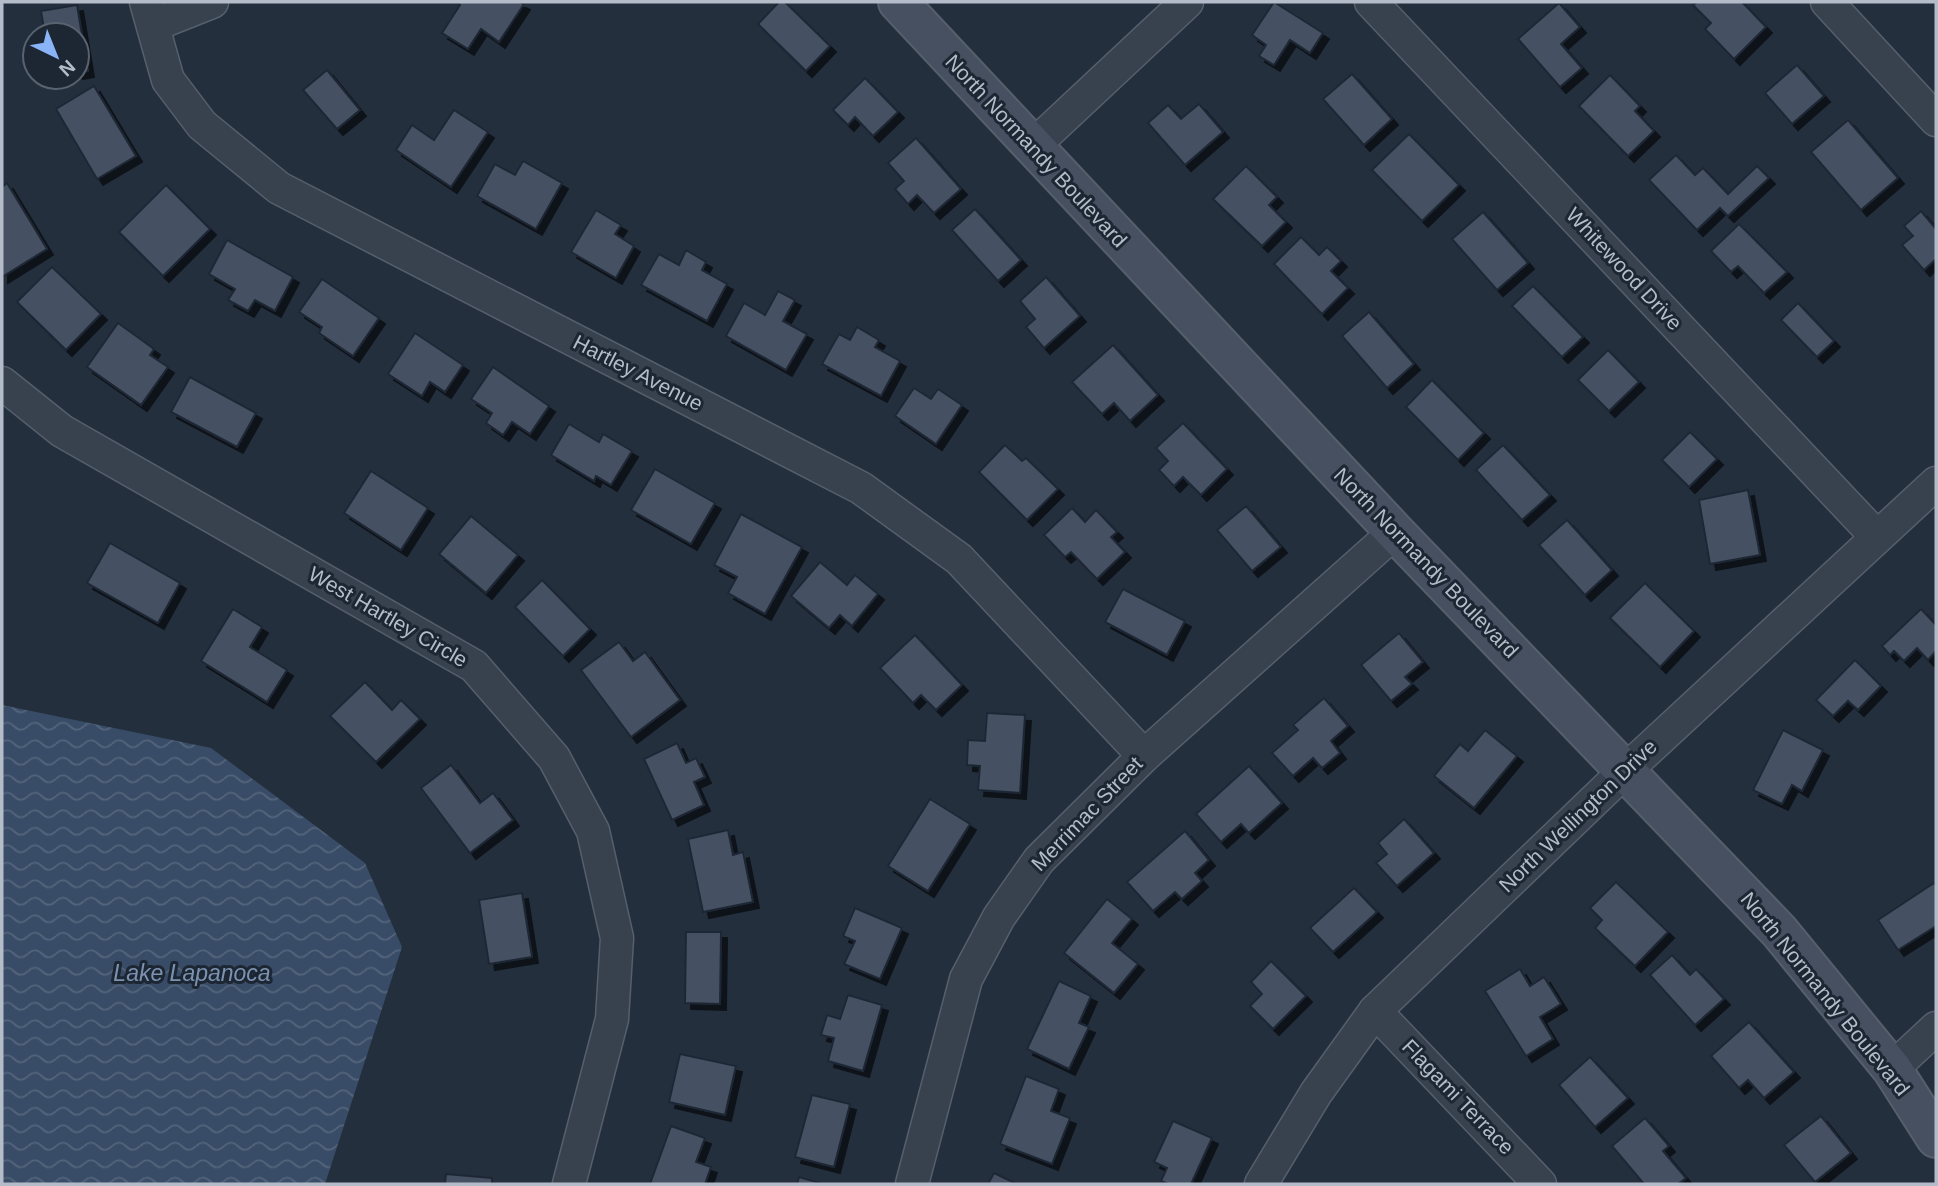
<svg xmlns="http://www.w3.org/2000/svg" width="1938" height="1186" font-family="Helvetica,sans-serif">
  <style>
    .water { fill: url(#water-waves) }
    .building { fill: #455162; stroke: #1f2835; stroke-width: 2; filter: url(#shadow) }
    .lines { fill: none; stroke-linecap: round; stroke-linejoin: round }
    .street-casing { stroke: #565f6c; stroke-width: 35 }
    .secondary-casing { stroke: #565f6c; stroke-width: 42 }
    .street { stroke: #38414e; stroke-width: 32 }
    .secondary { stroke: #465061; stroke-width: 38 }
    .labels { text-anchor: middle; stroke-width: 6; stroke-linejoin: round; paint-order: stroke }
    .street-label { font-size: 21px; fill: #b4bcc9; stroke: #1d2633 }
    .water-label { font-size: 23px; font-style: italic; fill: #7c92b1; stroke: #1d2633 }
  </style>
  <defs>
    <pattern id="water-waves" width="16" height="10" patternUnits="userSpaceOnUse" patternTransform="scale(1.75)"><rect width="16" height="10" fill="#394c67"/><path d="M0 5q4-4 8 0t8 0" fill="none" stroke="#53647b"/></pattern>
    <filter id="shadow"><feDropShadow dx="6" dy="6" stdDeviation="0" flood-color="#0009"/></filter>
  </defs>
  <rect width="100%" height="100%" fill="#242f3e"/>
  <polygon class="water" points="2,705 211,748 365,863 402,947 325,1184 2,1184"/>
  <g class="building">
    <polygon points="456,2 520,2 524,4 499,42 481,29 468,49 442,33 460,5"/>
    <polygon points="779,2 785,2 830,46 806,71 758,24"/>
    <polygon points="1274,2 1323,33 1310,53 1290,40 1274,65 1259,56 1266,45 1252,35"/>
    <polygon points="1697,2 1742,2 1766,27 1734,59 1705,29 1711,23 1693,5"/>
    <polygon points="1559,3 1580,27 1561,44 1582,68 1560,87 1518,39"/>
    <polygon points="77,5 88,71 77,73 77,35 45,35 41,11"/>
    <polygon points="1797,65 1824,96 1792,124 1765,93"/>
    <polygon points="327,70 360,110 337,129 303,90"/>
    <polygon points="1352,74 1392,119 1364,145 1323,99"/>
    <polygon points="1610,75 1640,106 1635,111 1654,131 1628,156 1579,106"/>
    <polygon points="865,78 898,112 873,136 855,117 848,125 833,110"/>
    <polygon points="94,86 136,156 97,179 56,109"/>
    <polygon points="1199,104 1223,132 1185,165 1148,123 1168,105 1181,119"/>
    <polygon points="454,110 488,132 451,187 396,150 412,125 434,140"/>
    <polygon points="1848,120 1898,178 1861,210 1811,152"/>
    <polygon points="1409,134 1459,185 1422,221 1372,170"/>
    <polygon points="916,138 961,189 934,213 917,195 908,204 895,189 904,181 888,163"/>
    <polygon points="1676,155 1695,175 1703,168 1728,194 1757,166 1769,178 1728,216 1720,208 1697,230 1649,180"/>
    <polygon points="523,161 562,183 536,229 477,196 495,164 515,175"/>
    <polygon points="1246,166 1277,197 1269,205 1286,222 1262,246 1213,199"/>
    <polygon points="7,183 47,249 2,277 2,187"/>
    <polygon points="166,185 210,229 163,276 119,232"/>
    <polygon points="975,209 1021,260 998,281 952,230"/>
    <polygon points="596,210 621,225 615,234 634,246 616,278 571,252"/>
    <polygon points="1921,211 1936,229 1936,259 1924,270 1902,245 1913,236 1904,226"/>
    <polygon points="1483,212 1528,263 1497,290 1452,239"/>
    <polygon points="1739,224 1787,272 1764,293 1738,266 1731,272 1711,251"/>
    <polygon points="1301,237 1319,255 1327,247 1341,261 1331,271 1348,288 1322,314 1274,264"/>
    <polygon points="227,240 293,277 275,311 255,300 248,311 228,300 235,289 209,274"/>
    <polygon points="686,250 706,262 702,270 727,284 707,321 641,285 659,254 679,265"/>
    <polygon points="52,267 101,314 66,350 17,302"/>
    <polygon points="1046,277 1080,316 1044,348 1026,327 1035,319 1020,301"/>
    <polygon points="322,279 379,318 353,356 319,333 322,327 299,312"/>
    <polygon points="1533,286 1583,337 1562,357 1512,306"/>
    <polygon points="778,291 795,300 783,321 807,334 786,370 726,336 744,303 765,315"/>
    <polygon points="1798,303 1834,341 1817,357 1781,320"/>
    <polygon points="1369,312 1414,364 1387,388 1342,336"/>
    <polygon points="118,323 154,349 150,355 168,367 141,405 87,367"/>
    <polygon points="857,327 879,340 875,347 900,361 881,396 822,364 839,334 850,340"/>
    <polygon points="415,333 463,365 445,392 430,382 422,396 388,374"/>
    <polygon points="1113,345 1158,395 1130,421 1114,403 1102,414 1072,382"/>
    <polygon points="1608,350 1639,382 1609,411 1578,380"/>
    <polygon points="493,367 549,406 530,434 512,422 503,435 486,423 492,413 471,399"/>
    <polygon points="190,377 256,413 237,447 171,412"/>
    <polygon points="1432,380 1484,433 1458,460 1406,407"/>
    <polygon points="914,388 931,399 938,389 962,405 936,444 895,416"/>
    <polygon points="1183,423 1227,469 1201,495 1183,477 1174,486 1159,470 1168,461 1156,448"/>
    <polygon points="569,424 599,442 603,434 632,451 611,485 596,476 594,481 551,455"/>
    <polygon points="1690,432 1717,459 1689,487 1662,460"/>
    <polygon points="1005,445 1022,461 1026,458 1058,489 1027,520 979,472"/>
    <polygon points="1503,445 1550,495 1522,520 1476,470"/>
    <polygon points="655,469 715,503 691,544 631,510"/>
    <polygon points="371,471 428,508 401,550 344,513"/>
    <polygon points="1748,490 1760,555 1710,564 1699,500"/>
    <polygon points="1246,506 1281,547 1252,571 1217,530"/>
    <polygon points="1072,508 1085,522 1096,510 1117,532 1111,537 1125,552 1097,579 1071,552 1065,557 1044,535"/>
    <polygon points="741,514 802,547 765,614 728,593 737,577 714,565"/>
    <polygon points="471,516 518,555 486,593 439,554"/>
    <polygon points="1567,520 1612,570 1585,595 1539,545"/>
    <polygon points="110,543 180,583 158,623 87,583"/>
    <polygon points="820,562 847,585 855,575 878,594 852,626 840,615 829,628 791,596"/>
    <polygon points="542,580 590,629 563,656 515,607"/>
    <polygon points="1645,583 1694,631 1660,667 1610,618"/>
    <polygon points="1123,589 1185,621 1167,655 1105,622"/>
    <polygon points="233,609 262,627 250,647 287,670 267,702 201,661"/>
    <polygon points="1921,609 1936,625 1936,651 1928,660 1917,648 1904,661 1894,651 1890,655 1882,646"/>
    <polygon points="1399,633 1423,662 1405,677 1412,684 1391,701 1361,665"/>
    <polygon points="915,635 962,685 936,710 921,695 913,703 880,668"/>
    <polygon points="619,642 633,661 645,652 680,700 631,737 581,670"/>
    <polygon points="1855,660 1881,686 1858,710 1848,701 1833,716 1816,700"/>
    <polygon points="365,682 392,710 401,700 420,719 376,762 330,716"/>
    <polygon points="1324,698 1348,726 1331,741 1340,753 1322,768 1313,758 1293,776 1272,753 1298,730 1293,725"/>
    <polygon points="987,713 1025,715 1020,793 978,790 980,766 967,765 968,740 985,741"/>
    <polygon points="1485,730 1517,756 1474,808 1434,776 1460,744 1468,751"/>
    <polygon points="1783,730 1823,750 1802,791 1792,785 1782,804 1753,790"/>
    <polygon points="677,743 686,763 696,758 705,777 694,782 704,805 672,820 644,759"/>
    <polygon points="451,765 480,803 493,793 513,820 470,853 421,788"/>
    <polygon points="1249,766 1282,803 1249,833 1241,824 1221,842 1196,814"/>
    <polygon points="930,799 970,824 928,891 888,866"/>
    <polygon points="1404,819 1434,853 1397,886 1376,863 1387,854 1378,843"/>
    <polygon points="728,830 733,855 743,852 753,902 703,912 688,839"/>
    <polygon points="1185,831 1209,860 1195,873 1202,881 1182,899 1175,892 1153,911 1127,882"/>
    <polygon points="1616,882 1668,932 1635,966 1595,928 1602,920 1590,908"/>
    <polygon points="1934,883 1936,886 1936,926 1898,950 1878,920"/>
    <polygon points="1354,888 1377,912 1333,952 1310,928"/>
    <polygon points="522,893 532,957 489,964 479,900"/>
    <polygon points="1107,899 1132,919 1112,943 1138,964 1114,993 1064,953"/>
    <polygon points="855,908 902,928 880,979 844,964 855,941 843,936"/>
    <polygon points="686,932 721,932 720,1004 685,1003"/>
    <polygon points="1672,955 1690,975 1696,969 1724,999 1695,1025 1650,975"/>
    <polygon points="1271,961 1306,996 1273,1029 1250,1006 1262,994 1251,982"/>
    <polygon points="1520,969 1530,986 1544,977 1561,1004 1540,1017 1553,1039 1526,1056 1485,991"/>
    <polygon points="1059,981 1091,996 1079,1023 1089,1027 1069,1069 1027,1049"/>
    <polygon points="848,995 882,1005 863,1071 828,1061 834,1038 821,1035 827,1015 840,1019"/>
    <polygon points="1749,1022 1794,1072 1764,1098 1748,1080 1739,1088 1711,1056"/>
    <polygon points="680,1054 736,1066 725,1115 669,1102"/>
    <polygon points="1590,1057 1628,1098 1595,1127 1559,1085"/>
    <polygon points="1026,1076 1059,1089 1051,1111 1070,1118 1052,1164 1000,1144"/>
    <polygon points="812,1095 850,1104 834,1167 795,1157"/>
    <polygon points="1821,1116 1851,1153 1815,1182 1784,1145"/>
    <polygon points="1645,1118 1669,1146 1663,1151 1686,1178 1678,1184 1644,1184 1612,1146"/>
    <polygon points="1173,1121 1212,1138 1191,1184 1168,1184 1161,1181 1167,1168 1154,1162"/>
    <polygon points="671,1126 705,1138 696,1162 711,1167 705,1184 650,1184"/>
    <polygon points="994,1173 1017,1184 988,1184"/>
    <polygon points="446,1174 492,1178 492,1184 445,1184"/>
    <polygon points="799,1177 823,1184 797,1184"/>
  </g>
  <g class="lines">
    <defs>
      <g id="street">
        <polyline points="146,2 168,80 202,125 279,188 861,488 959,559 1144,756"/>
        <polyline points="1371,2 1877,537"/>
        <polyline points="1827,2 1936,120"/>
        <polyline points="154,25 212,2"/>
        <polyline points="1032,147 1187,2"/>
        <polyline points="2,383 62,431 474,666 554,758 593,831 617,938 612,1019 569,1184"/>
        <polyline points="1375,1011 1540,1184"/>
        <polyline points="1892,1069 1936,1028"/>
        <polyline points="912,1184 966,979 999,917 1039,860 1144,756 1395,532"/>
        <polyline points="1261,1184 1316,1093 1375,1011 1626,770 1936,483"/>
      </g>
      <polyline id="secondary" points="898,2 1395,532 1779,931 1892,1069 1936,1138"/>
    </defs>
    <use href="#street" class="street-casing"/>
    <use href="#secondary" class="secondary-casing"/>
    <use href="#street" class="street"/>
    <use href="#secondary" class="secondary"/>
  </g>
  <g class="labels">
    <g class="street-label">
      <text transform="translate(1036 151) rotate(47)" y="7">North Normandy Boulevard</text>
      <text transform="translate(1624 269) rotate(47)" y="7">Whitewood Drive</text>
      <text transform="translate(638 373) rotate(27)" y="7">Hartley Avenue</text>
      <text transform="translate(1426 563) rotate(46)" y="7">North Normandy Boulevard</text>
      <text transform="translate(388 617) rotate(30)" y="7">West Hartley Circle</text>
      <text transform="translate(1087 814) rotate(-46)" y="7">Merrimac Street</text>
      <text transform="translate(1578 816) rotate(-44)" y="7">North Wellington Drive</text>
      <text transform="translate(1825 994) rotate(51)" y="7">North Normandy Boulevard</text>
      <text transform="translate(1458 1097) rotate(46)" y="7">Flagami Terrace</text>
    </g>
    <g class="water-label">
      <text x="192" y="981">Lake Lapanoca</text>
    </g>
  </g>
  <rect width="1938" height="1186" fill="none" stroke="#b4bcc9" stroke-width="7"/>
  <g transform="translate(56 56) rotate(137)"><circle r="33" fill="#1d2633" stroke="#59626f" stroke-width="2"/>
  <path d="M0-5L12 26L0 18L-12 26Z" fill="#8ab4f8"/>
  <text y="-10" font-size="19" font-weight="bold" text-anchor="middle" fill="#b4bcc9">N</text>
  </g>
</svg>
